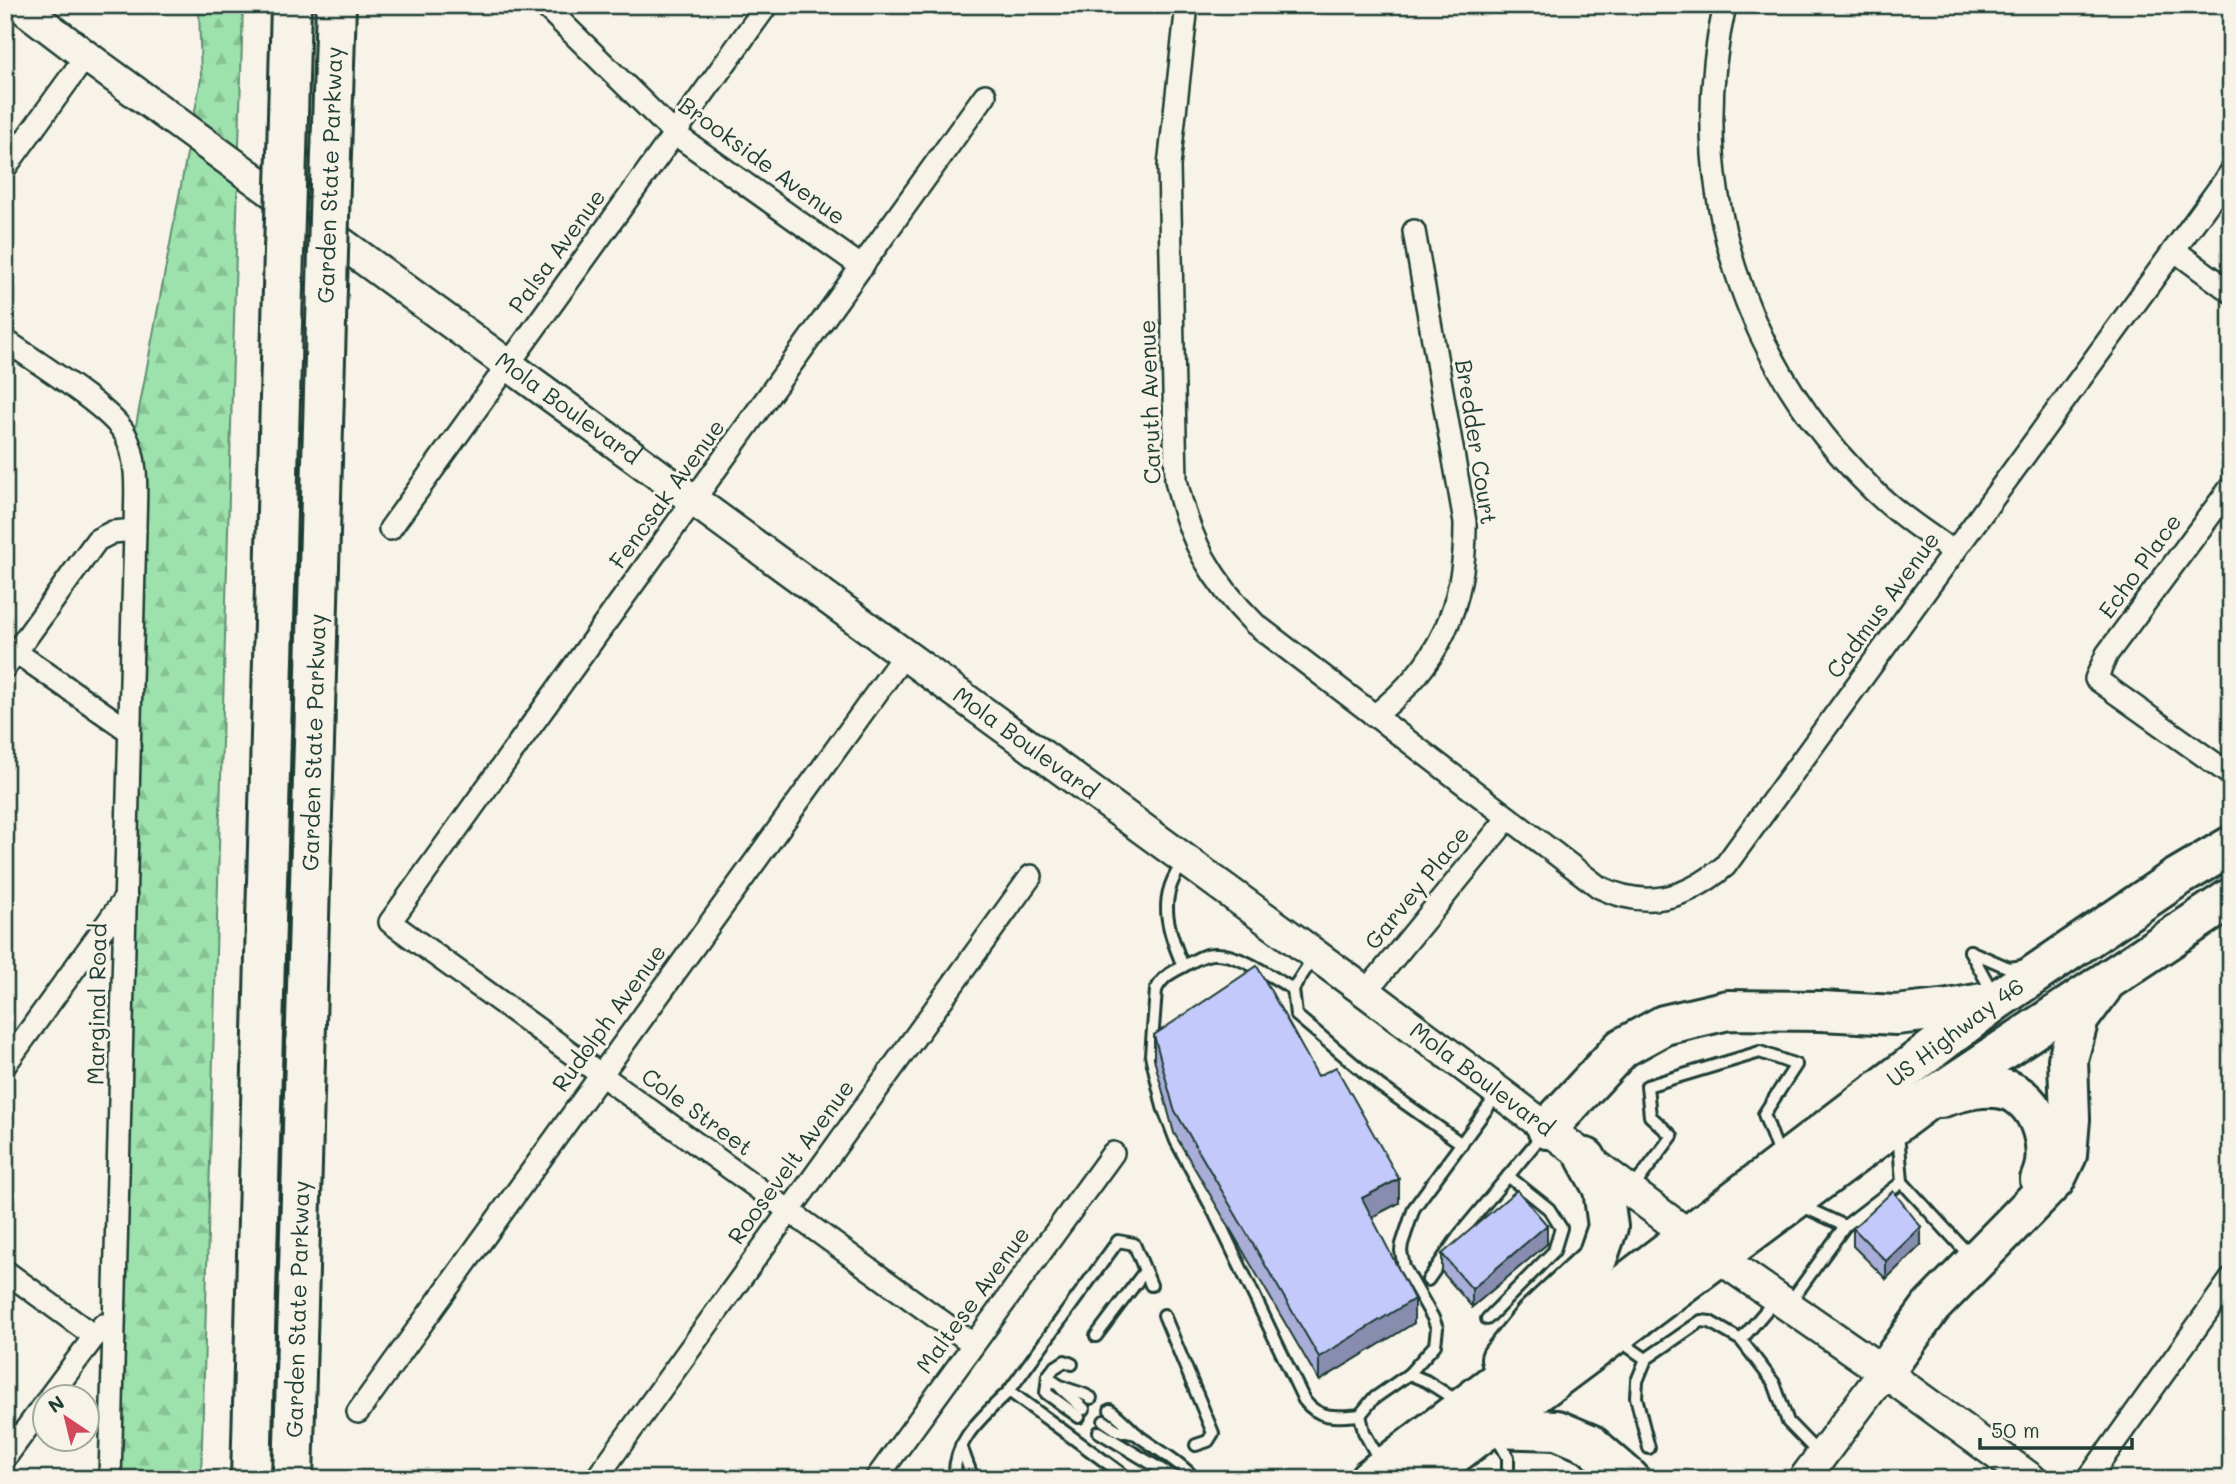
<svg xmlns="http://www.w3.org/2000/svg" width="2236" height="1484" font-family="Mali,sans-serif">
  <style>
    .forest { fill: url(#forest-firs); stroke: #5e8f70; stroke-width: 2 }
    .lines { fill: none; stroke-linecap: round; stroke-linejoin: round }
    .lane-casing { stroke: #1f3d34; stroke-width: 16 }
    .street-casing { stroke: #1f3d34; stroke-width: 26 }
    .secondary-casing { stroke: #1f3d34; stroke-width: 35 }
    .highway-casing { stroke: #1f3d34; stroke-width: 44 }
    .lane { stroke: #f7f3e8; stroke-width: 10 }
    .street { stroke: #f7f3e8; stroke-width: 21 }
    .secondary { stroke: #f7f3e8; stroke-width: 30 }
    .highway { stroke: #f7f3e8; stroke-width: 38 }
    .highway-bridge-casing { stroke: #1f3d34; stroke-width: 44; stroke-linecap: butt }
    .highway-bridge { stroke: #f7f3e8; stroke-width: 38 }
    .wall { fill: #a8aed8; stroke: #1f3d34; stroke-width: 2 }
    .shaded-wall { fill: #888db0; stroke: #1f3d34; stroke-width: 2 }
    .building { fill: #c3cafb; stroke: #1f3d34; stroke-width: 2 }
    .labels { text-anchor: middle; stroke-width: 6; stroke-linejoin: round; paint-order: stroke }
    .street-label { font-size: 23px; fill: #1f3d34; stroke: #f7f3e8 }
  </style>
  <defs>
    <pattern id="forest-firs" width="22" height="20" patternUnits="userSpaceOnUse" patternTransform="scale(1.75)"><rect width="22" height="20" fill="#9de1ad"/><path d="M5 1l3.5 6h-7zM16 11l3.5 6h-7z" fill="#87c295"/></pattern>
  </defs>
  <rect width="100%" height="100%" fill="#f7f3e8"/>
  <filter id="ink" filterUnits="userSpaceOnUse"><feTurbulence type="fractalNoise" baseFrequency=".0143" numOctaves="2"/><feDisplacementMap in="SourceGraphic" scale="14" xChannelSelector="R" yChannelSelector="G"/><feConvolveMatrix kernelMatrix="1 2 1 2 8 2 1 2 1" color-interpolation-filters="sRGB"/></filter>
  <g filter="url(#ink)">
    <polygon class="forest" points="199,5 243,5 201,1479 108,1479 134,436 201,79"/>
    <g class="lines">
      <defs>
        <g id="lane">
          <polyline points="5,133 22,145"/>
          <polyline points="1970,951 2009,968 2023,966"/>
          <polyline points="1970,951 1994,995"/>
          <polyline points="1313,958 1293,989 1296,1015 1379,1085 1462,1144"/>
          <path d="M1183,966C1167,928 1156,896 1185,861"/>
          <path d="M1293,989C1273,978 1237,952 1214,954C1203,954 1193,961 1184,966C1172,972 1162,977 1156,990L1151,1055L1163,1107L1176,1141L1215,1214L1304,1400C1319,1420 1337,1417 1360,1415L1373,1399L1409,1374L1435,1345L1437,1328L1433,1318L1404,1267L1401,1251L1402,1244L1414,1208L1497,1095"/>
          <polyline points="1898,1132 1902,1182"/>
          <polyline points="1632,1189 1672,1136 1650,1116 1647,1086 1760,1052 1796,1065 1764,1114 1780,1157"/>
          <polyline points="1802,1206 1845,1226"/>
          <polyline points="1428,1280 1460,1234 1543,1134"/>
          <polyline points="1788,1305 1845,1226 1902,1182 1971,1257"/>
          <polyline points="1164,1315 1213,1433 1208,1441 1196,1445"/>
          <polyline points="1487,1319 1554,1251 1561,1228 1549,1209 1508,1176"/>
          <polyline points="1096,1336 1145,1271"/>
          <polyline points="1741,1340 1774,1383 1788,1422 1819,1454"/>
          <polyline points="1620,1341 1646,1359"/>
          <path d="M1072,1364L1065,1361L1054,1368L1048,1376C1061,1392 1075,1388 1091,1398"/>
          <polyline points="1409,1374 1426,1381 1459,1402"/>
          <polyline points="1048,1376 1046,1393 1079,1417"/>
          <polyline points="1061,1388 1084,1409"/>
          <polyline points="1009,1391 1118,1241 1134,1244 1151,1285"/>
          <path d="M1110,1410C1123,1419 1129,1428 1140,1437C1158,1450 1180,1462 1195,1479"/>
          <polyline points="1360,1415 1364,1432 1381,1463"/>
          <polyline points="1104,1421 1117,1430 1137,1434"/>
          <polyline points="1099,1432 1177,1479"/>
          <polyline points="1497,1438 1508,1457 1508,1479"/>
          <polyline points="961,1446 973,1479"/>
          <polyline points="1649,1448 1636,1397 1637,1381 1646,1359 1701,1321 1710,1322 1741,1340 1775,1300"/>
          <path d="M955,1479C952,1440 984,1416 1009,1391L1129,1479"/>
        </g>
        <g id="street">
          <polyline points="544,5 675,134 862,267"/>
          <path d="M1187,5L1169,166L1176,480C1189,540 1211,580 1255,624L1599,887C1647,910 1686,899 1725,866L2231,172"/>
          <path d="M1725,5C1684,185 1742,363 1874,491C1898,514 1926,533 1954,552"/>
          <polyline points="5,168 86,56"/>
          <polyline points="2174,250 2231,292"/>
          <path d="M5,340C33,360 110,407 125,434C140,462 135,500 135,530L113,532L97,540L5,667"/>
          <polyline points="2231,487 2107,654 2096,679 2231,775"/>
          <polyline points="390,529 767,5"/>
          <polyline points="16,652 129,731"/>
          <path d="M1374,716C1440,665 1466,605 1465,522L1414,231"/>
          <polyline points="1366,992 1508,818"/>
          <polyline points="5,1065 126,897"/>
          <polyline points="5,1271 94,1336"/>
          <polyline points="973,1344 390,922 985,95"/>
          <polyline points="50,1396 103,1325"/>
          <polyline points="358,1412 904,655"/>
          <polyline points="5,1458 46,1402"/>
          <polyline points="110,1479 135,530"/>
          <polyline points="596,1479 1031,876"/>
          <polyline points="876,1479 1113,1153"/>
          <polyline points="2088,1479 2231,1279"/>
        </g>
        <g id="secondary">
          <path id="s1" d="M19,5L86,56L1366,992L1718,1257L1884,1372L2031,1479"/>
          <polyline points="1804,1479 1884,1372"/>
        </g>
        <g id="highway">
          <polyline points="287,153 291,5"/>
          <polyline points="330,184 336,5"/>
          <path d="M1940,1098C1961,1091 1988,1083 2010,1091C2041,1104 2054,1151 2040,1180"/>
          <polyline points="1547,1129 1622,1048 1664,1025 1728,1010 1821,1011 1896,1015 1949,1009 1988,1002"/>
          <polyline points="1501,1359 1534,1318 1597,1259 1608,1227 1603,1189 1586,1158"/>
          <polyline points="1884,1372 1931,1307 2055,1180 2067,1155 2070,1119 2068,1059 2079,1019 2102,988"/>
          <polyline points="1488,1428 1557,1430 1590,1444 1630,1479"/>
          <polyline points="251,1479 284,250"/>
          <path id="s2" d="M293,1479L327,287"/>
          <path id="s3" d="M1369,1479L1997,1000L2175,879L2231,846"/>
          <polyline points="1421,1479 1925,1102 2231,898"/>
        </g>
      </defs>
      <use href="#lane" class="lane-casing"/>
      <use href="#street" class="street-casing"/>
      <use href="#secondary" class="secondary-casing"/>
      <use href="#highway" class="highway-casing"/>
      <use href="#lane" class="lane"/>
      <use href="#street" class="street"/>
      <use href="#secondary" class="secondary"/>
      <use href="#highway" class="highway"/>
      <defs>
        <g id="highway-bridge">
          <polyline points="284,250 287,153"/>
          <polyline points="327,287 330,184"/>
        </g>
      </defs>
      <use href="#highway-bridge" class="highway-bridge-casing"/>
      <use href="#highway-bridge" class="highway-bridge"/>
    </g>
    <g class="wall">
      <polygon points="1154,1035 1318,1076 1399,1203 1372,1217 1414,1323 1319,1381 1174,1133 1154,1059"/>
      <polygon points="1853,1228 1921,1245 1886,1279 1853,1246"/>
      <polygon points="1547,1244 1472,1307 1442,1272 1442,1254"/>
    </g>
    <g class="shaded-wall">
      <polygon points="1399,1179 1399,1203 1362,1222 1362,1198"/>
      <polygon points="1547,1225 1547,1244 1472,1307 1472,1289"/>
      <polygon points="1921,1227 1921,1245 1886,1279 1886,1261"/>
      <polygon points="1414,1299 1414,1323 1319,1381 1319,1357"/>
    </g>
    <g class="building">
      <polygon points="1257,966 1318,1076 1336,1067 1399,1179 1362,1198 1414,1299 1319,1357 1174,1109 1154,1035"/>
      <polygon points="1517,1190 1547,1225 1472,1289 1442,1254"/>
      <polygon points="1893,1191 1921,1227 1886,1261 1853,1228"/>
    </g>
  </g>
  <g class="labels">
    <g class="street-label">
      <text transform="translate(762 161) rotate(36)" y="8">Brookside Avenue</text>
      <text transform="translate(330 175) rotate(-88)" y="8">Garden State Parkway</text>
      <text transform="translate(557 251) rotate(-54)" y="8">Palsa Avenue</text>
      <text transform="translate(1150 402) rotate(-92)" y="8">Caruth Avenue</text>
      <text dy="8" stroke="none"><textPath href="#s1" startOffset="681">Mola Boulevard</textPath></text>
      <text transform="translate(1476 442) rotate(81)" y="8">Bredder Court</text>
      <text transform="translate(667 494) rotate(-54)" y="8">Fencsak Avenue</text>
      <text transform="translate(2140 566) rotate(-54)" y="8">Echo Place</text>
      <text transform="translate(1883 605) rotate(-54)" y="8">Cadmus Avenue</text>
      <text dy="8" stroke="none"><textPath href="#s2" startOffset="737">Garden State Parkway</textPath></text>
      <text dy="8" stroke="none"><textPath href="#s1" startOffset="1248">Mola Boulevard</textPath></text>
      <text transform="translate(1417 888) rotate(-51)" y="8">Garvey Place</text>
      <text transform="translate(97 1004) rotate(-89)" y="8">Marginal Road</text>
      <text transform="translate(609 1018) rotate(-54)" y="8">Rudolph Avenue</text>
      <text dy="8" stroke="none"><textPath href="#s3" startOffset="737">US Highway 46</textPath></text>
      <text dy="8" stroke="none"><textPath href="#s1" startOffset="1815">Mola Boulevard</textPath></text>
      <text transform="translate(697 1112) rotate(36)" y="8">Cole Street</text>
      <text transform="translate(791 1162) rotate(-54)" y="8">Roosevelt Avenue</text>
      <text transform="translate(973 1300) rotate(-54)" y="8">Maltese Avenue</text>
      <text dy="8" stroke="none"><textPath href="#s2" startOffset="170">Garden State Parkway</textPath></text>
    </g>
  </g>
  <rect width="2236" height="1484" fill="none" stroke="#f7f3e8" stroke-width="28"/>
  <rect x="14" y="14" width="2208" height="1456" fill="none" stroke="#1f3d34" stroke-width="2.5" filter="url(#ink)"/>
  <g transform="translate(66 1418) rotate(325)"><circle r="33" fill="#f7f3e8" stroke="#a1aaa0" stroke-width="2"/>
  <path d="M0-5L12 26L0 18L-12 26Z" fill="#d1495b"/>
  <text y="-10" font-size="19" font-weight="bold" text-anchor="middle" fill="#1f3d34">N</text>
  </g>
  <path d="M1980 1438v10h152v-10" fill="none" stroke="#1f3d34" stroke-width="3.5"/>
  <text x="1991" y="1438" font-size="21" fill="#1f3d34" stroke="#f7f3e8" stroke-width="5" paint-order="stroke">50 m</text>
</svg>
